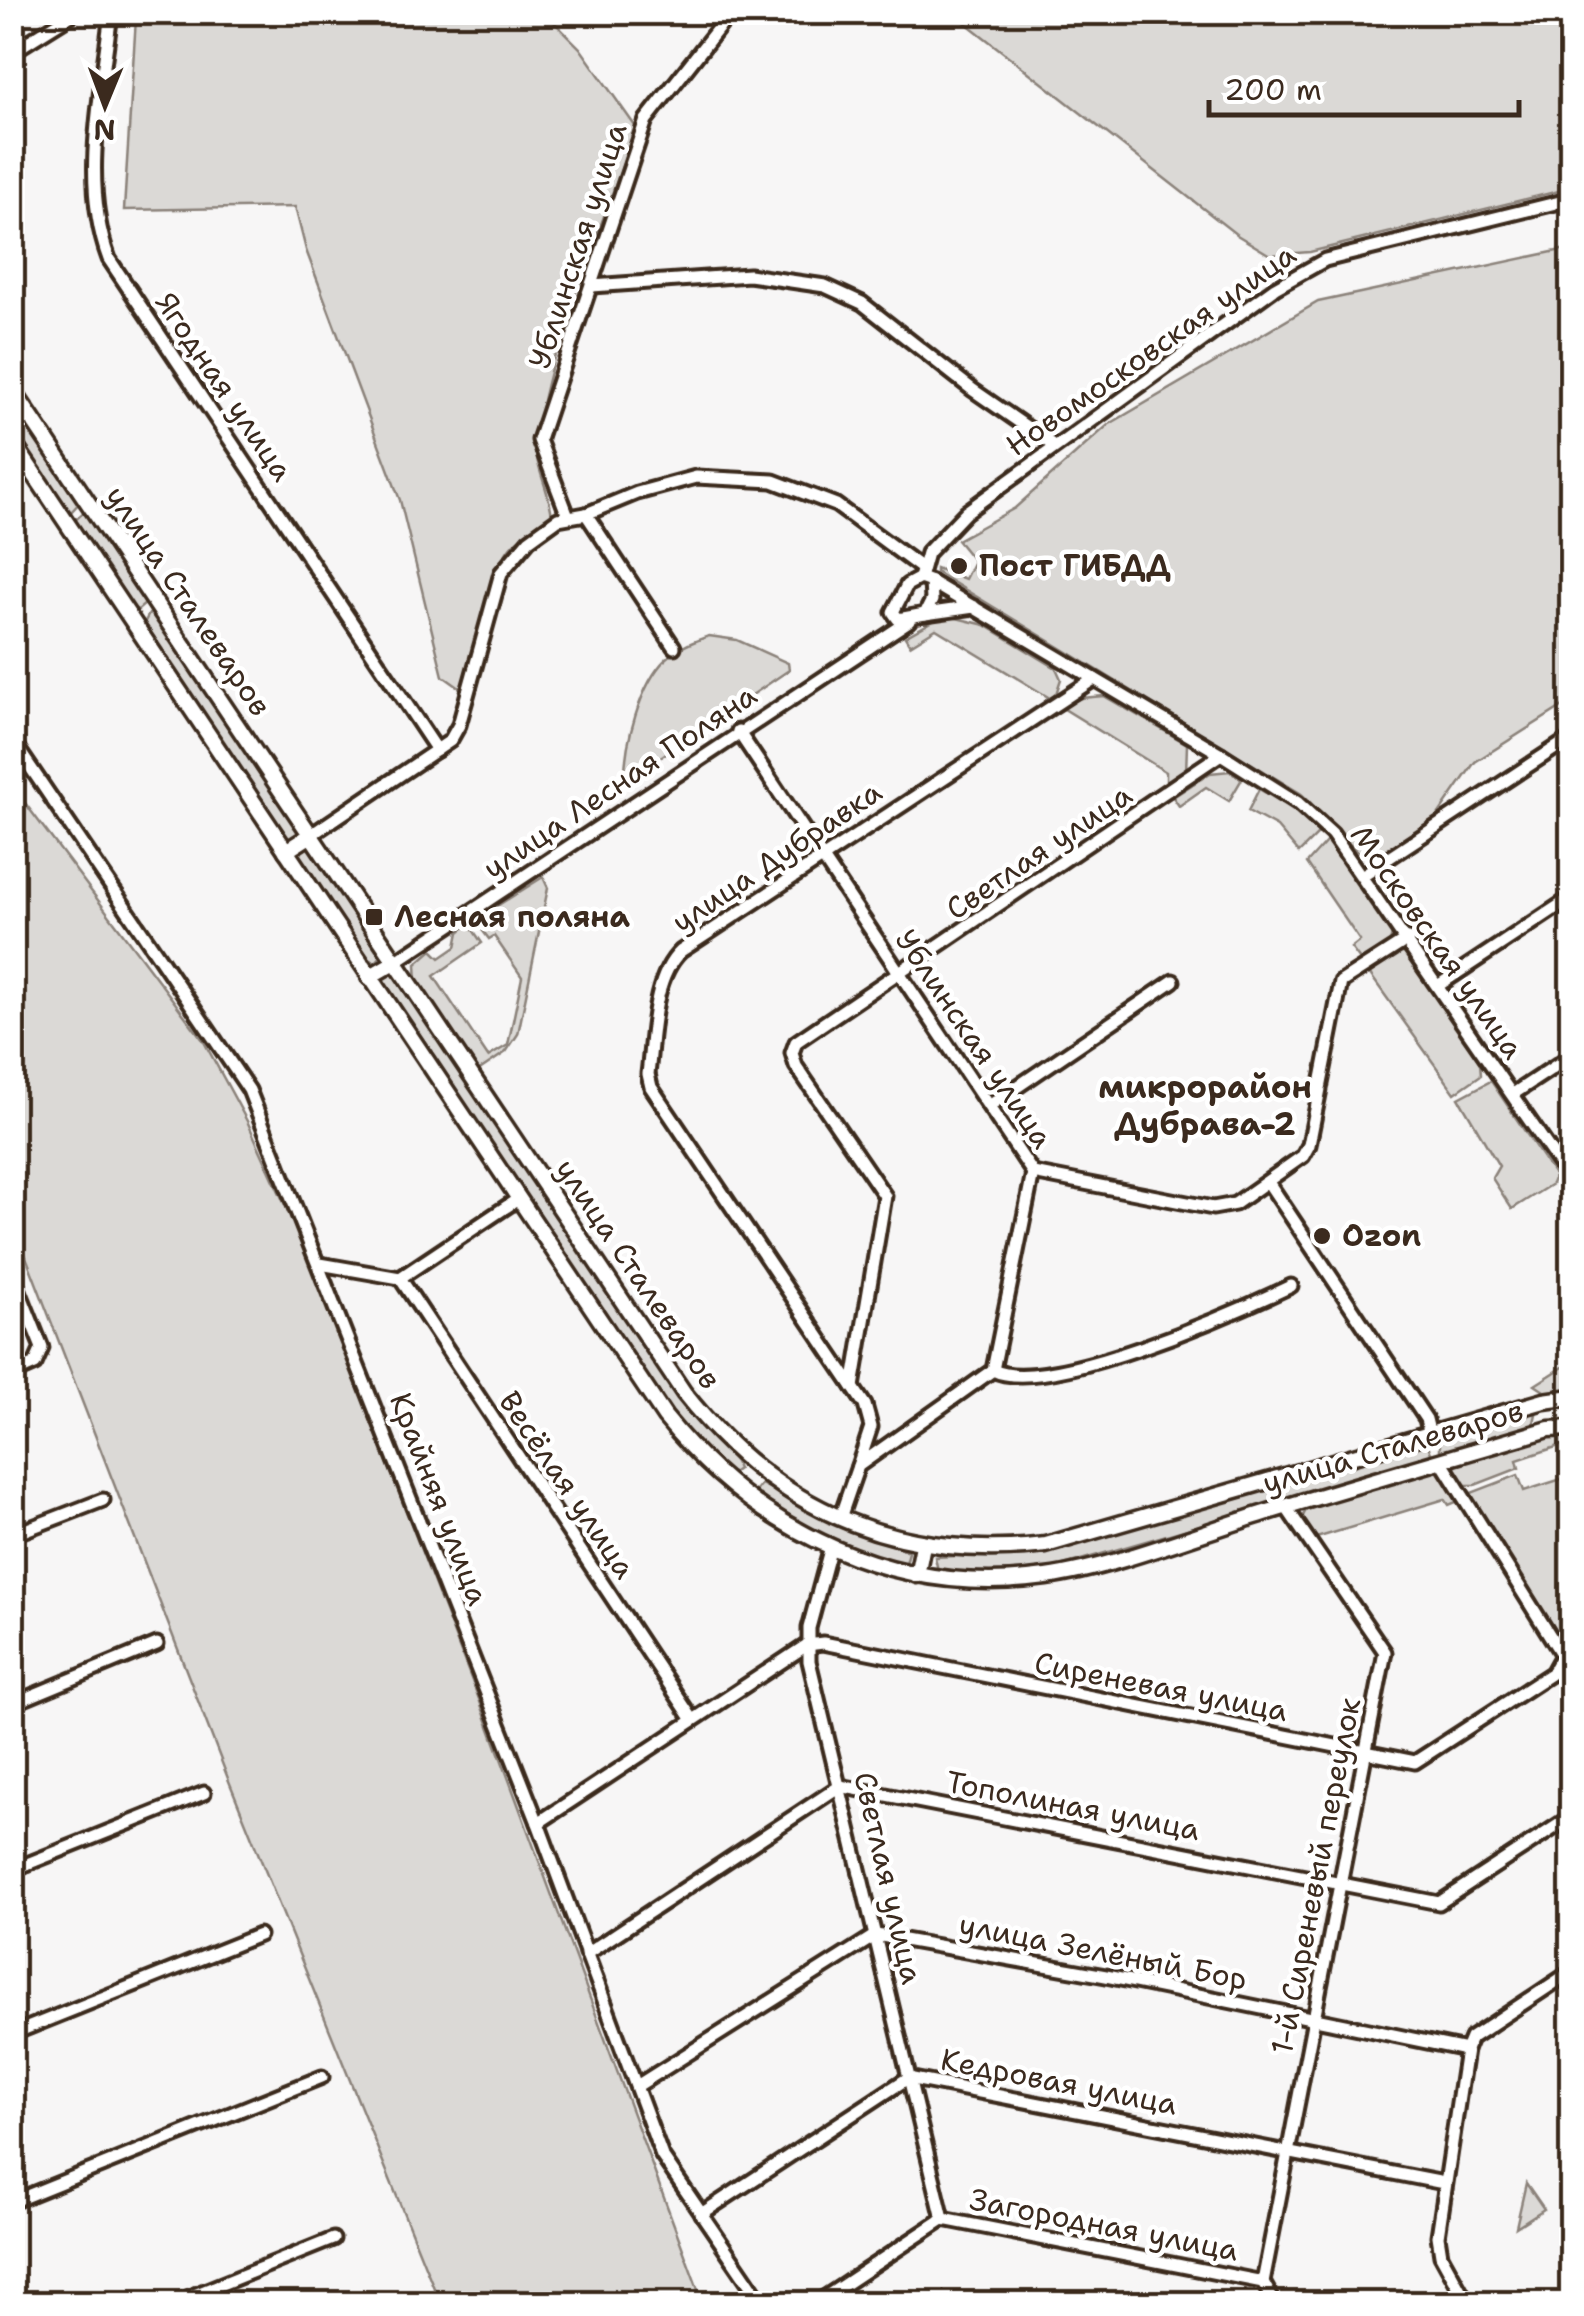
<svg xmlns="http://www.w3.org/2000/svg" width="1584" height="2316" font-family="'Shantell Sans',sans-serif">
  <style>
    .green { fill: #dbd9d6; stroke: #8b827a; stroke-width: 2.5 }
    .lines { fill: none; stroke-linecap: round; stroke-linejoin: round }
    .minor-casing { stroke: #3b2a1e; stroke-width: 19 }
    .major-casing { stroke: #3b2a1e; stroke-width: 21 }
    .minor { stroke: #fff; stroke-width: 11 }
    .major { stroke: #fff; stroke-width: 14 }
    .poi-dot { fill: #3b2a1e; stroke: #fff; stroke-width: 4 }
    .labels { text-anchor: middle; stroke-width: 9; stroke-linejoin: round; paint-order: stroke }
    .street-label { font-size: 30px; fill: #3b2a1e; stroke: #fff }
    .poi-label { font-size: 30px; font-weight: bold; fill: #3b2a1e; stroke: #fff; text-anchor: start }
    .neighbourhood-label { font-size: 32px; font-weight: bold; fill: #3b2a1e; stroke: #fff }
  </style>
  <rect width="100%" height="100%" fill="#f7f6f6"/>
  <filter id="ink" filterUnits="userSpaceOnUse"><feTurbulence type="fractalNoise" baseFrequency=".01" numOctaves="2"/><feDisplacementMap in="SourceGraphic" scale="20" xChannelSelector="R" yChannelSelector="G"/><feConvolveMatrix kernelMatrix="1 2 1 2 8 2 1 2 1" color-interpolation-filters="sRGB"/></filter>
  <g filter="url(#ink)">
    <g class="green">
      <path d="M141,13H545L580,48L635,126C606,226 547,341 536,443C534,466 551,493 552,518C540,526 524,534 513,544C488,570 477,652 464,691L443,676L400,500L306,250L295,207L124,210L136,18Z"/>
      <polygon points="953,13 1571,13 1571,188 1310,252 1270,255 1237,235"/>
      <path d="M1571,248V701L1475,762L1429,828L1413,832L1407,842L1378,862C1358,863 1320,808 1300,793L936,572V568L965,579L974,561L957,540L1015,508L1108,425L1318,302Z"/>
      <polygon points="12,397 82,500 71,512 65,511 13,432"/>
      <polygon points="85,511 145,595 145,604 138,610 128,605 73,522"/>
      <polygon points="149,614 159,615 300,826 301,836 289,842 281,836 142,627"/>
      <polygon points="944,615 985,625 1056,668 1061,679 1055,697 1044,704 1048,697 936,629 910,645 905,637"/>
      <path d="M709,636L737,640L788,663L789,670L625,781C624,745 640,684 666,659C678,647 693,642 709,636Z"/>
      <polygon points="1104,696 1187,744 1186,773 1159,794 1156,790 1166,783 1166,772 1064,709 1052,715 1050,711 1081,698"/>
      <polygon points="1230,771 1242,779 1229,801 1206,787 1179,806 1173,797 1210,773"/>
      <polygon points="13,787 203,1040 248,1123 300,1238 479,1699 703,2303 440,2303 229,1781 13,1223"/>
      <polygon points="1259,789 1295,810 1319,833 1299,853 1277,827 1248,811"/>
      <polygon points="1327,841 1392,934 1389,946 1363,964 1351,948 1360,941 1307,863"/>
      <polygon points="305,845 314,847 380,949 381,956 376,962 363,957 296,858 297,851"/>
      <polygon points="543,877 548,888 518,1034 506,1052 478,1071 417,982 416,964 432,950 440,958 456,947 459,932 469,924 482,943 434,976 488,1057 508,1045 522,977 494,936 489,939 479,926 481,916"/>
      <polygon points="1394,953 1406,953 1480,1063 1481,1075 1455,1093 1367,970"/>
      <polygon points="389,973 397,977 684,1401 735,1462 738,1469 730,1475 675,1419 383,986 381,977"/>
      <polygon points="1491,1081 1555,1176 1552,1184 1512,1209 1492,1178 1499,1166 1459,1098"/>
      <polygon points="1571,1362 1571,1388 1547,1393 1535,1385"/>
      <polygon points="1529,1411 1536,1414 1533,1427 1444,1454 1440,1450 1440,1439"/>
      <polygon points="1571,1432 1571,1442 1517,1460 1519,1468 1475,1485 1460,1485 1451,1475 1457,1464"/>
      <polygon points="1420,1443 1428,1445 1431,1453 1427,1459 1050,1569 971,1575 938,1571 935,1557 1041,1552 1065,1547"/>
      <polygon points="1440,1469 1461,1500 1449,1505 1445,1499 1313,1539 1301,1520 1307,1508"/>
      <polygon points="1518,1475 1524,1491 1571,1476 1571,1655 1466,1495"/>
      <polygon points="761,1484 909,1552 906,1563 898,1565 828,1541 759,1501 756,1490"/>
      <polygon points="1526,2183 1544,2209 1516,2227"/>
    </g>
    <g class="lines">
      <defs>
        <g id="minor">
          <path d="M111,12C102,93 80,181 109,259L437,750"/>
          <polyline points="12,52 76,12"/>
          <polyline points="592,286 749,275 825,286 862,303 973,390 1054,446"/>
          <polyline points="586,514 674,647"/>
          <polyline points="568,516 539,440 646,120 731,12"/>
          <polyline points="920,578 927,553 966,512 1275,288 1325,260 1572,199"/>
          <polygon points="920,578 931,582 932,600 925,614 898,619 893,612 907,585"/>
          <polyline points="931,582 1221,754 1298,803 1332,834 1572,1182"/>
          <polyline points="925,614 974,607"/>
          <polyline points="738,731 1033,1173 993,1370 858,1466 840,1518"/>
          <polyline points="12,740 249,1090 538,1823 662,2156 763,2304"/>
          <polyline points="311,835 450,741 459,725 501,573 529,540 558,519 586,514 637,493 696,477 773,481 836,505 920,567"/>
          <polyline points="1363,875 1572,737"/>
          <polyline points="395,962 909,621"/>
          <polyline points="1439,985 1572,897"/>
          <polyline points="1513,1094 1572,1055"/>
          <polyline points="989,1106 1173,981"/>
          <polyline points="1033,1173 1213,1208 1235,1204 1303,1156 1309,1145 1341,982 1408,939"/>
          <polyline points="1268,1182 1426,1419 1430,1435"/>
          <polyline points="320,1264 400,1278 518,1199"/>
          <polyline points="12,1273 42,1348 35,1364 12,1374"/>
          <polyline points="400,1278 693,1720"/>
          <path d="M993,1370C1045,1397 1236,1312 1291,1286"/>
          <polyline points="853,1387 885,1196 796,1066 792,1053 796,1042 1221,754"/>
          <path d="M858,1466L871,1427L865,1405L651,1087L648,1074C653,1036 652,978 681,951L1094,679"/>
          <polyline points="12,1535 103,1500"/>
          <polyline points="830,1550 809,1628 809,1661 943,2219"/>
          <polyline points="12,1704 157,1644"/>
          <polyline points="538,1823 807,1645 823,1643 1415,1762 1552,1673 1562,1655 1441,1461"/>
          <polyline points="12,1870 204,1793"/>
          <polyline points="586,1954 840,1786 1439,1903 1572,1816"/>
          <polyline points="12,2034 259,1935"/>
          <polyline points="1466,2050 1438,2236 1441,2255 1468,2304"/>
          <polyline points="637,2086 876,1935 1106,1976 1466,2050 1471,2038 1572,1971"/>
          <polyline points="12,2202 322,2077"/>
          <polyline points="701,2214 908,2078 1444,2183"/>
          <polyline points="1263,2282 1385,1652 1286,1507"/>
          <polyline points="12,2299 14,2304"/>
          <polyline points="172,2304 333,2239"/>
          <polyline points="815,2304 943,2219 1263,2282 1275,2304"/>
        </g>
        <g id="major">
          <path d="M12,389L684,1393C777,1511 897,1562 1046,1545L1544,1401L1572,1397"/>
          <path d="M12,441L665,1417C759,1533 896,1598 1046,1577C1112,1568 1200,1533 1265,1513C1359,1484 1455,1457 1549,1429L1572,1428"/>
          <polyline points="286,851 311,835"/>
          <polyline points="369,977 395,962"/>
          <polyline points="917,1575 923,1545"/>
        </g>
      </defs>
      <use href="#minor" class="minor-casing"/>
      <use href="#major" class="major-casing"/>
      <use href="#minor" class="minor"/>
      <use href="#major" class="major"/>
    </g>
  </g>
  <g class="poi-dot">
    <circle cx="959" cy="566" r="10"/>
    <rect x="364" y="907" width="20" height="20" rx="5"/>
    <circle cx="1322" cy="1236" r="10"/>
  </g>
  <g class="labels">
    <g class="street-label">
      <text transform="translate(578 246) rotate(-72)" y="10">Ублинская улица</text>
      <text transform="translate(1151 350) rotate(-35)" y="10">Новомосковская улица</text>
      <text transform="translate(224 387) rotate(56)" y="10">Ягодная улица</text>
      <text transform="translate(188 601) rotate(56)" y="10">улица Сталеваров</text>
      <text transform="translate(620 782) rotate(-34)" y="10">улица Лесная Поляна</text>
      <text transform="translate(1039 852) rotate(-34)" y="10">Светлая улица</text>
      <text transform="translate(777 857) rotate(-34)" y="10">улица Дубравка</text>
      <text transform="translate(1437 942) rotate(55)" y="10">Московская улица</text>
      <text transform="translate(974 1039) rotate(56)" y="10">Ублинская улица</text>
      <text transform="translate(638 1274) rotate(56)" y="10">улица Сталеваров</text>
      <text transform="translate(1393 1447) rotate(-16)" y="10">улица Сталеваров</text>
      <text transform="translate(567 1485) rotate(56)" y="10">Весёлая улица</text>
      <text transform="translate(439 1499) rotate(69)" y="10">Крайняя улица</text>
      <text transform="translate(1161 1687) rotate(11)" y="10">Сиреневая улица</text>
      <text transform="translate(1073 1806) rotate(11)" y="10">Тополиная улица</text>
      <text transform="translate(1316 1876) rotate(-79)" y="10">1-й Сиреневый переулок</text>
      <text transform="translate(888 1878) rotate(77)" y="10">Светлая улица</text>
      <text transform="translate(1103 1952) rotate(11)" y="10">улица Зелёный Бор</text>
      <text transform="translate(1059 2082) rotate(11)" y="10">Кедровая улица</text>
      <text transform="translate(1104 2225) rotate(11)" y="10">Загородная улица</text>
    </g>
    <g class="poi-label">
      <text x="979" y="576">Пост ГИБДД</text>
      <text x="394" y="927">Лесная поляна</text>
      <text x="1342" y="1246">Ozon</text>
    </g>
    <g class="neighbourhood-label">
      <text x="1205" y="1098">микрорайон<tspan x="1205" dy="37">Дубрава-2</tspan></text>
    </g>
  </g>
  <rect width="1584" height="2316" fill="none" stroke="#fff" stroke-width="50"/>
  <rect x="25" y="25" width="1534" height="2266" fill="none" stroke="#3b2a1e" stroke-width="4" filter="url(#ink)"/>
  <g transform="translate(105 105) rotate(181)" stroke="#ffffff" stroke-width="8" paint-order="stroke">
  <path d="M0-8L18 38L0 25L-18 38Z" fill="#3b2a1e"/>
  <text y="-15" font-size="28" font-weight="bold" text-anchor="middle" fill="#3b2a1e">N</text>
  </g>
  <path d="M1209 100v15h310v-15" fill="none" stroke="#3b2a1e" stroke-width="5"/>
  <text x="1224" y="100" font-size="30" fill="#3b2a1e" stroke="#ffffff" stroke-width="8" paint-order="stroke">200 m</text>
</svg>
